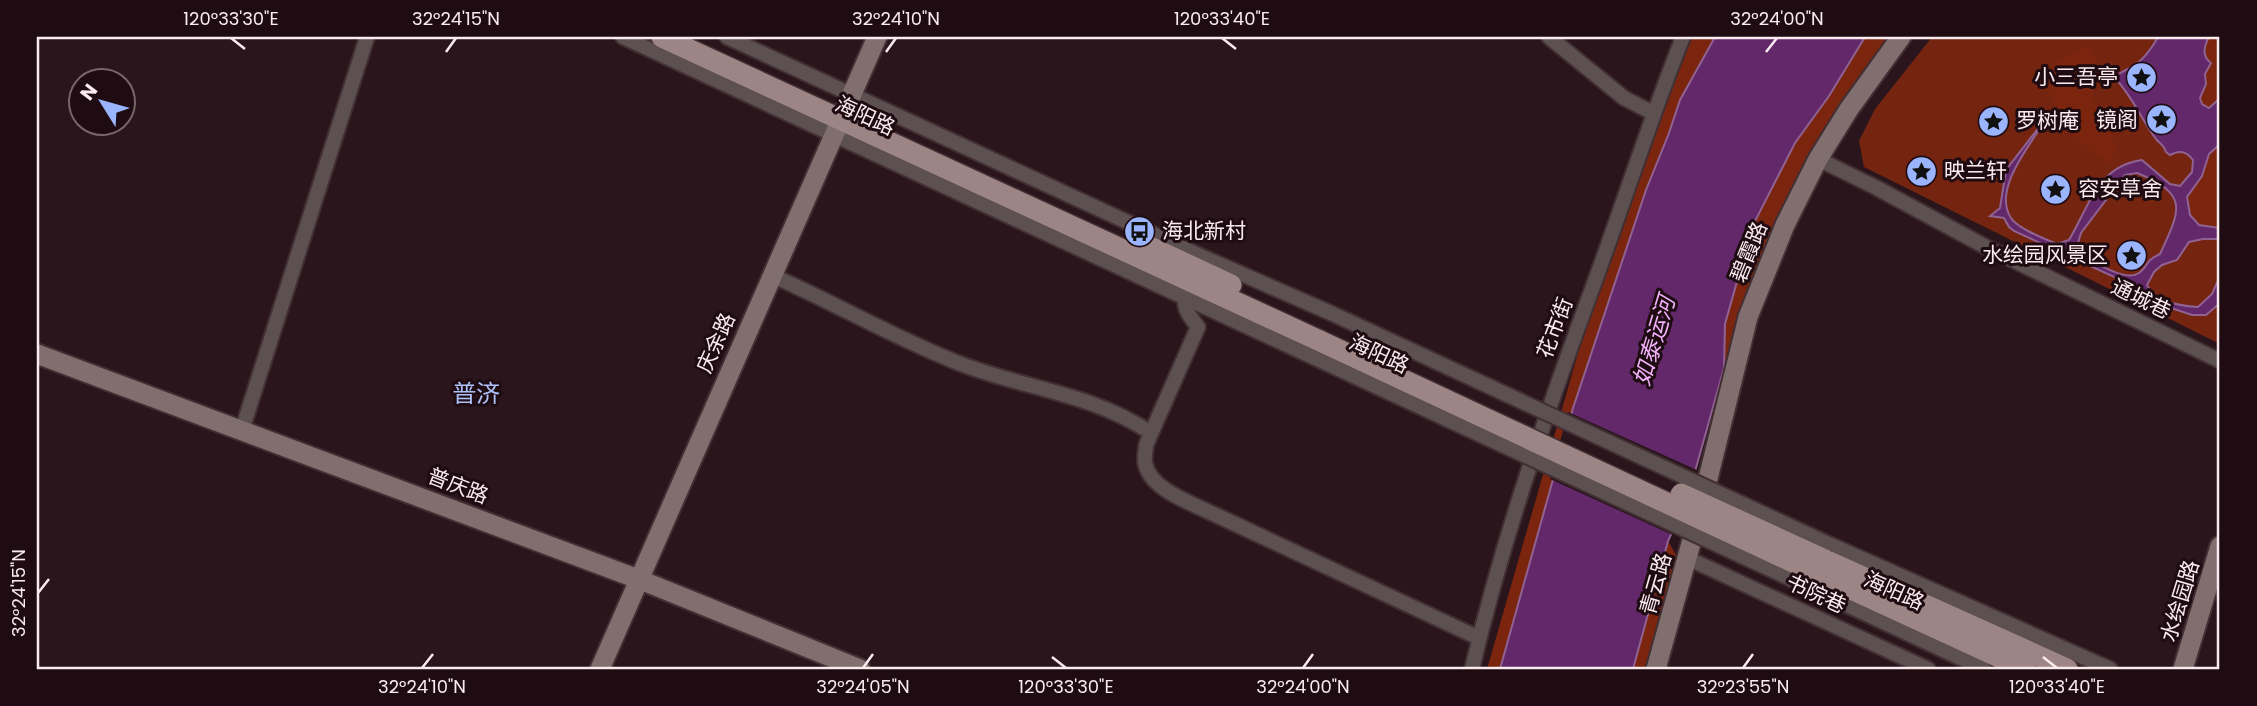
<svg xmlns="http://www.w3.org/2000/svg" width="2257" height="706" font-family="Poppins,'Noto Sans SC',sans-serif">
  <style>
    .green { fill: #75240f }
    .forest { fill: #7b250e }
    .water { fill: #62286a; stroke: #906292; stroke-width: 2; fill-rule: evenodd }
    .pier { fill: #29151b }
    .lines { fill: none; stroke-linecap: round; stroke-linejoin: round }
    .street-casing { stroke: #422f34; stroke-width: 18 }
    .secondary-casing { stroke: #422f34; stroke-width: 23 }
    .primary-casing { stroke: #422f34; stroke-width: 24 }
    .street { stroke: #5c5050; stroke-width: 14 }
    .secondary { stroke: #816e6e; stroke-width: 19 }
    .primary { stroke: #9d8585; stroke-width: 21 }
    .street-bridge-casing { stroke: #422f34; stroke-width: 18; stroke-linecap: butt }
    .primary-bridge-casing { stroke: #422f34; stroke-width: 24; stroke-linecap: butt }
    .street-bridge { stroke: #5c5050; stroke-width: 14 }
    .primary-bridge { stroke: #9d8585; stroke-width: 21 }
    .ticks { fill: none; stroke: #faebef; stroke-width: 2.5 }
    .labels { text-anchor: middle; stroke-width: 6; stroke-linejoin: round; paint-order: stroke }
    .poi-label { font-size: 21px; fill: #faebef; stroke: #1f0c12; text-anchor: start }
    .street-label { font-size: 21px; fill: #faebef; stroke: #1f0c12 }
    .water-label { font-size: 23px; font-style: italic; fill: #f2b1fb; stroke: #1f0c12 }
    .quarter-label { font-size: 24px; fill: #acc1f7; stroke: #1f0c12 }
    .neatline { fill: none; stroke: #faebef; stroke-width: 2.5 }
    .ticks-label { font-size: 18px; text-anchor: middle; fill: #faebef }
  </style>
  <rect width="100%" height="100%" fill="#29151b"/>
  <polygon class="green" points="1932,37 2220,37 2220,344 1864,167 1859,141 1875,109"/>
  <g class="forest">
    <polygon points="1692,37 1715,37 1680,100 1669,133 1646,190 1573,408 1500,669 1487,669 1591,308 1666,101"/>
    <polygon points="1865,37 1893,37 1831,119 1791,194 1754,273 1724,368 1725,324 1753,225 1795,143 1829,96"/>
    <path d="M2209,37H2220V98L2210,108L2202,104L2200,98L2206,84L2205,74L2211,63C2202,56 2204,46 2209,37Z"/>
    <path d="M2088,45L2096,59L2098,72L2092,97L2117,146L2111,164C2079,145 2067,129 2052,97C2048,89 2039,84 2035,75Z"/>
    <polygon points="2220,147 2220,228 2199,225 2190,215 2187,197 2202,176 2209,154"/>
    <polygon points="1668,541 1676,555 1646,669 1633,669"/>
  </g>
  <g class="water">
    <polygon points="1715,37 1865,37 1829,96 1795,143 1753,225 1725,324 1724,368 1687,500 1668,541 1633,669 1500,669 1573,408 1646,190 1669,133 1680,100"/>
    <path d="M2158,37H2209C2204,46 2201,56 2211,63L2205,74L2206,84L2200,98L2202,104L2209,108L2220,98V144L2209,154L2202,176L2187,197L2190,215L2199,225L2220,228V239H2203L2189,242L2177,260L2162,265L2154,272L2147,285C2154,302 2182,306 2198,307L2212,294L2220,276V303L2206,315H2192L2153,302L2134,286L2014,231L2009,227L2004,218L1990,216L2000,208L2006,170L2050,113C2035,139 1991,188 2011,218C2018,229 2045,239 2057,244L2069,240C2089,207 2097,166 2142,160L2170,184L2180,186L2192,172L2193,160C2186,151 2180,150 2170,155L2166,152C2164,145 2161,145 2156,139C2141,119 2133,97 2115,78C2120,71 2128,70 2135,65C2146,57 2152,48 2158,37ZM2137,173C2189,194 2181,209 2160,254C2144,261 2149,266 2139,273C2125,283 2089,259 2076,250L2081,233L2125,175Z"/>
  </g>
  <polygon class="pier" points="1568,412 1699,471 1690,501 1675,536 1550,479"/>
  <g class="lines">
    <defs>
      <g id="street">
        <polyline points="623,37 1315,358"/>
        <polyline points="727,37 1203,257 1333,314"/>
        <polyline points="1549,37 1624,98 1653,113"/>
        <polyline points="1818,159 1875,187 1986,247 2220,361"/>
        <path d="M771,275C835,303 896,339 961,364C1026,389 1091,393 1151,433"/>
        <path d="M1187,292C1181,307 1189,315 1198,327L1146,445C1146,450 1144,457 1145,462C1148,487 1186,501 1205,510L1479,638"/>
        <polyline points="242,430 367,37"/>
        <polyline points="1831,545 2110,669"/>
        <polyline points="1687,558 1928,669"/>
        <polyline points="1819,592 1984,669"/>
        <path d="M1472,669C1503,537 1548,408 1595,281C1625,199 1651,117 1683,37"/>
      </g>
      <g id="secondary">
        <polyline points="37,354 638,579 860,669"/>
        <polyline points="600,669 877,37"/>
        <polyline points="1656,669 1700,511 1748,317 1785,225 1818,159 1849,109 1901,37"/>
        <polyline points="2183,669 2220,546"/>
      </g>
      <g id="primary">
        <polyline points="662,37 1320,341"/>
        <polyline points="1137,241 1231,285"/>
        <polyline points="1825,560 2067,669"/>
        <polyline points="1823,576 2025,669"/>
      </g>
    </defs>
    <use href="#street" class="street-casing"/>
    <use href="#secondary" class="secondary-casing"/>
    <use href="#primary" class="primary-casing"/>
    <use href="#street" class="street"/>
    <use href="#secondary" class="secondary"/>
    <use href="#primary" class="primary"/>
    <defs>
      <g id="street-bridge">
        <polyline points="1333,314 1831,545"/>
        <polyline points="1315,358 1819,592"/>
      </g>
      <g id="primary-bridge">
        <polyline points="1320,341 1823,576"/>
        <polyline points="1681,494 1825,560"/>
      </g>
    </defs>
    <use href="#street-bridge" class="street-bridge-casing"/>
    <use href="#primary-bridge" class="primary-bridge-casing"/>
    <use href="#street-bridge" class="street-bridge"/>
    <use href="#primary-bridge" class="primary-bridge"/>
  </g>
  <path class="ticks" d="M231,38L245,49M1222,38L1236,49M446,52L456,38M886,52L896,38M1766,52L1777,38M38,593L49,579M1052,657L1066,668M2043,657L2057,668M422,668L433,654M863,668L873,654M1303,668L1313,654M1743,668L1753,654"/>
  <defs>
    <symbol id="sight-disc" viewBox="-11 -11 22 22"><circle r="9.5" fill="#9ab5fd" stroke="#1f0c12"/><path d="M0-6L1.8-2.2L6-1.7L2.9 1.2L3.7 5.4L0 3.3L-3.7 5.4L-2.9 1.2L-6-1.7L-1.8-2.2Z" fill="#111"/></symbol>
    <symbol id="bus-disc" viewBox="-11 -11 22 22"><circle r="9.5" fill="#9ab5fd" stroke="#1f0c12"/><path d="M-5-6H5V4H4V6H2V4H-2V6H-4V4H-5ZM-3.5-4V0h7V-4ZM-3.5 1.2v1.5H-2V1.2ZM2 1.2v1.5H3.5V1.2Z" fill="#111"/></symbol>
  </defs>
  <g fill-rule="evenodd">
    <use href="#sight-disc" x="2124" y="60" width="35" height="35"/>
    <use href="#sight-disc" x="2144" y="102" width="35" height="35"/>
    <use href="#sight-disc" x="1976" y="104" width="35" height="35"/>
    <use href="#sight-disc" x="1904" y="154" width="35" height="35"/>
    <use href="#sight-disc" x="2038" y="172" width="35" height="35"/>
    <use href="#bus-disc" x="1122" y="214" width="35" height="35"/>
    <use href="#sight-disc" x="2114" y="238" width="35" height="35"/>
  </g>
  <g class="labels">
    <g class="poi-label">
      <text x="2118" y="84" text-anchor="end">小三吾亭</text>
      <text x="2138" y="127" text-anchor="end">镜阁</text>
      <text x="2016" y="128">罗树庵</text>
      <text x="1944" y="178">映兰轩</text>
      <text x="2078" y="196">容安草舍</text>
      <text x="1162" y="238">海北新村</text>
      <text x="2108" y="262" text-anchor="end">水绘园风景区</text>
    </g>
    <g class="street-label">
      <text transform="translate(865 116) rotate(25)" y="7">海阳路</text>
      <text transform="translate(1749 252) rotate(-68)" y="7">碧霞路</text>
      <text transform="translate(2141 299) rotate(26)" y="7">通城巷</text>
      <text transform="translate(1555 328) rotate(-69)" y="7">花市街</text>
      <text transform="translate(716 343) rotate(-66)" y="7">庆余路</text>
      <text transform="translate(1379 354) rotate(25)" y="7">海阳路</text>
      <text transform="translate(458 486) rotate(21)" y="7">普庆路</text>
      <text transform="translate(1656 584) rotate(-74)" y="7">青云路</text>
      <text transform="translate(1894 591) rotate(24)" y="7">海阳路</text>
      <text transform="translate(1816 594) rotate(25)" y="7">书院巷</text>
      <text transform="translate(2180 601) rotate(-73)" y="7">水绘园路</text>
    </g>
    <g class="water-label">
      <text transform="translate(1654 341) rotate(-73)" y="8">如泰运河</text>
    </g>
    <g class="quarter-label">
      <text x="476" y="402">普济</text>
    </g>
  </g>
  <rect width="2257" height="706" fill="none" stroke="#1f0c12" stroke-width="77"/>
  <g transform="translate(102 102) rotate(307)"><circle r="33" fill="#1f0c12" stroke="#77656a" stroke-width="2"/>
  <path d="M0-5L12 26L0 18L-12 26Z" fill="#9ab5fd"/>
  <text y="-10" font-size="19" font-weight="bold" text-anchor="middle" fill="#faebef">N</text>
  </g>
  <rect x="38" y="38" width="2180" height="630" class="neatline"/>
  <g class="ticks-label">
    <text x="231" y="25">120°33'30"E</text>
    <text x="456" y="25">32°24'15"N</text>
    <text x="896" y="25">32°24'10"N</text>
    <text x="1222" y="25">120°33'40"E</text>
    <text x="1777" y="25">32°24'00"N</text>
    <text transform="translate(19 593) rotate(-90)" y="6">32°24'15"N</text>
    <text x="422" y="693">32°24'10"N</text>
    <text x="863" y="693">32°24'05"N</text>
    <text x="1066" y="693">120°33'30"E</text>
    <text x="1303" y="693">32°24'00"N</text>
    <text x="1743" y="693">32°23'55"N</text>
    <text x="2057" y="693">120°33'40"E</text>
  </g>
</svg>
